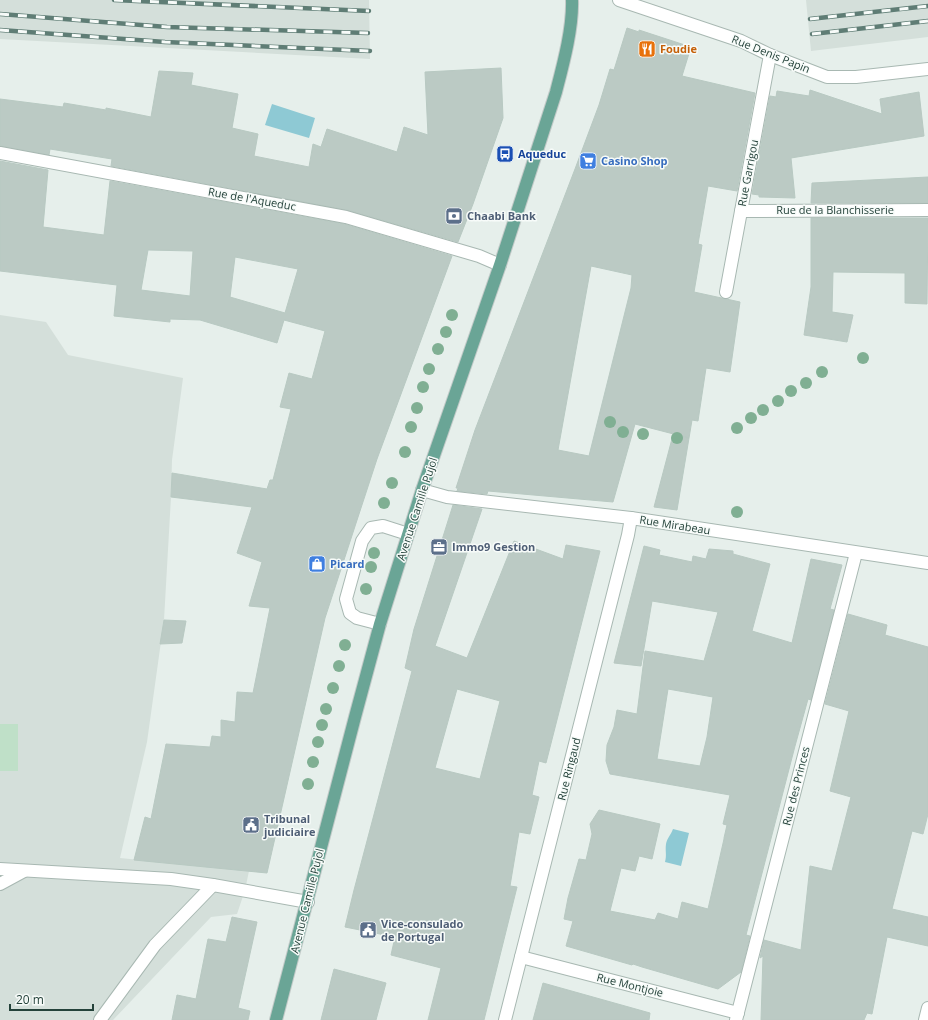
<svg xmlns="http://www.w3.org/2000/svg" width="928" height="1020" font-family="'Open Sans',sans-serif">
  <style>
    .built { fill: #d4dfda }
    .green { fill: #bfe0c8 }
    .water { fill: #8ec9d4 }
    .building { fill: #bbcac4; stroke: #b8c9c2; fill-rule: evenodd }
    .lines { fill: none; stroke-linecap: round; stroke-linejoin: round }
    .minor-casing { stroke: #a8b8b2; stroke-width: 14 }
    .major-casing { stroke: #c2cac8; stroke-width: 14 }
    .minor { stroke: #fff; stroke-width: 12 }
    .major { stroke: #6aa596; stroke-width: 12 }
    .rail-casing { stroke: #5f7d75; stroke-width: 4.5 }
    .rail { stroke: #f7fbf9; stroke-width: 3; stroke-dasharray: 9; stroke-linecap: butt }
    .tree { fill: #80af93 }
    .labels { text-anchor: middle; stroke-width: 3; stroke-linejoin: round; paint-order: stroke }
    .food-label { font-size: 11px; font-weight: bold; fill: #c56008; stroke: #f7fbf9; text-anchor: start }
    .street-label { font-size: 11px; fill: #24423a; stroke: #f7fbf9 }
    .transit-label { font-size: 11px; font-weight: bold; fill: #164399; stroke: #f7fbf9; text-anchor: start }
    .shop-label { font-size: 11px; font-weight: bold; fill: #366cbe; stroke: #f7fbf9; text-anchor: start }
    .service-label { font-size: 11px; font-weight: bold; fill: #4e5e75; stroke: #f7fbf9; text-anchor: start }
  </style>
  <rect width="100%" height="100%" fill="#e6efeb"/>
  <g class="built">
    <polygon points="0,0 369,0 370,59 0,39"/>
    <polygon points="806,0 928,0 928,37 811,51"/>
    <polygon points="0,315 46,322 68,355 183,378 172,460 171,497 164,620 147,742 120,858 249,871 245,890 237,914 211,917 113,1020 0,1020"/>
  </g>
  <rect class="green" x="0" y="724" width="18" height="47"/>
  <g class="water">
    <polygon points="272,104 315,118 309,138 265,125"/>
    <path d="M673,829L689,833L681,866L665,862C667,855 665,851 666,844C667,838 671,835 673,829Z"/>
  </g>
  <g class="building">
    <path d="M627,28L639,32V30L691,47L682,76L755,93L737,191L708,186L698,244L702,245L694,292L740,302L730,372L706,368L698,421L692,420L689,438L635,424L613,502L488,491L487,494L457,491L458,488H456L475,430L575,169L599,105L610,69L614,70ZM591,266L632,275L631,288L589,456L558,450Z"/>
    <polygon points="501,68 503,118 473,204 458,242 347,210 111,166 112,159 50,149 49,155 0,146 0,99 63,107 64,103 106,110 106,108 151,117 159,71 193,73 191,85 238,94 232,128 258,134 254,156 309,167 313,144 321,147 327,129 397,152 404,127 428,135 425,72"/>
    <polygon points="810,90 882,114 880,99 919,92 924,136 791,158 795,198 759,197 759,195 752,194 770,96 776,97 777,91 809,96"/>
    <path d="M0,161L48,170L43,227L104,235L110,181L344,224L452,256L377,459L325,618L267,873L134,860L145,817L151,819L166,744L210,747L212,736L221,737V720L235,722L237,692L253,693L270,608L249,606L262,562L237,553L252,507L171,497L172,473L267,489L270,480H273L291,409L280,407L289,373L312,379L325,331L284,320L277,343L200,320L170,319V322L114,316L117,285L0,271ZM148,250L193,251L190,296L141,290ZM235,257L298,269L285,313L230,297Z"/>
    <polygon points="928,177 928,203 811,203 812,183"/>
    <polygon points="811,218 928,218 927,304 905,303 905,273 833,272 832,312 853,315 847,342 804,335 811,287"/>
    <polygon points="673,435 689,438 677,510 654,507"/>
    <path d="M453,505L482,509L435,646L467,658L514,541L563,559L566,545L600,551L546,763L539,761L532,795L539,797L530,834L519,832L510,886L517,887L484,1020H428L441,968L391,955L395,937L345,927L354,890L412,671L405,668L414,629ZM457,689L500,701L480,779L435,768Z"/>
    <path d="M644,546L660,550L659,555L692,562L693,556L706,559L709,549L733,551V554L770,564L752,631L792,643L811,559L842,565L830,609L834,610L811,700L808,699L795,746L746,935L750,936L741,972L718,989L642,967L633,964L632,965L566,946L573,921L564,919L568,898L579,859L586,860L592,834L590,824L599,810L660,824L652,859L639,856L635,871L621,868L610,911L655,920L658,913L678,919L682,902L708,909L724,839V838L727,825L723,824L730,795L610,774L606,761L607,745L614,727L617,710L637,714L645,651L704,661L718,612L652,601L641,666L614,663ZM668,689L713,697L707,737L700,766L657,759Z"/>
    <polygon points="848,614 887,625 885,635 928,647 928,814 923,834 912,831 892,909 928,917 928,946 887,937 872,1014 867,1013 864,1020 761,1020 763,956 760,958 764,940 801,950 810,866 832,871 851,797 830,791 849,711 825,704"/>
    <polygon points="164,620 186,621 182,643 160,644"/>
    <polygon points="232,917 257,922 238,1008 250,1011 248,1020 172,1020 177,995 196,999 208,939 226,942"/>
    <polygon points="334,969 386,983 376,1020 321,1020"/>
    <polygon points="543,983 650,1013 649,1020 533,1020"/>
  </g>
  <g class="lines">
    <defs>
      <g id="minor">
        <polyline points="619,0 741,41 770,55 827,77 856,77 928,69"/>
        <polyline points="0,153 346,217 479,256 500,265"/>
        <polyline points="741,211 928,210"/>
        <polyline points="726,292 770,55"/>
        <polyline points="422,490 447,497 631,518 928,563"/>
        <polyline points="380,624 357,618 350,613 346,599 362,541 371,528 383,526 408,534"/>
        <polyline points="0,869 171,879 213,885 308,902"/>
        <polyline points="0,884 24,871"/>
        <polyline points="521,957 738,1013"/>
        <polyline points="100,1020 155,945 213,885"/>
        <polyline points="505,1020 628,535 631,518"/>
        <polyline points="736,1020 856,553"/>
        <polyline points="925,1020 928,1008"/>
      </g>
      <path id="major" d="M276,1020L355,717L380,624L422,490L500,265L556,92C563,65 573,28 572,0"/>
    </defs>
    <use href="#minor" class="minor-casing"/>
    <use href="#major" class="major-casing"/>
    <use href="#minor" class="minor"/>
    <use href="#major" class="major"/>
    <defs>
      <g id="rail">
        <polyline points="114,0 369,11"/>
        <polyline points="0,14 167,27 368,33"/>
        <polyline points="810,19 928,6"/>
        <polyline points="0,30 165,42 370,51"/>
        <polyline points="812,34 928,21"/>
      </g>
    </defs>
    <use href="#rail" class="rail-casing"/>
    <use href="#rail" class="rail"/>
  </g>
  <g class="tree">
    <circle cx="452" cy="315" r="6"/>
    <circle cx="446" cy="332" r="6"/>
    <circle cx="438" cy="349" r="6"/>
    <circle cx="863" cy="358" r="6"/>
    <circle cx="429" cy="369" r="6"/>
    <circle cx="822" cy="372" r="6"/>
    <circle cx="806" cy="383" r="6"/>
    <circle cx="423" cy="387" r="6"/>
    <circle cx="791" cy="391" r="6"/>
    <circle cx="778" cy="401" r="6"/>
    <circle cx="417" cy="408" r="6"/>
    <circle cx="763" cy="410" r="6"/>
    <circle cx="751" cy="418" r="6"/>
    <circle cx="610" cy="422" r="6"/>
    <circle cx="411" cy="427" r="6"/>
    <circle cx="737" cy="428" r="6"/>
    <circle cx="623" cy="432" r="6"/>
    <circle cx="643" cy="434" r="6"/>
    <circle cx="677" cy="438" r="6"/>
    <circle cx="405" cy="452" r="6"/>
    <circle cx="392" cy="483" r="6"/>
    <circle cx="384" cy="503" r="6"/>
    <circle cx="737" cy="512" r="6"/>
    <circle cx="374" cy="553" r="6"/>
    <circle cx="371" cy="567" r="6"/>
    <circle cx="366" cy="589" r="6"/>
    <circle cx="345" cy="645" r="6"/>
    <circle cx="339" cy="666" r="6"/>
    <circle cx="333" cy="688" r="6"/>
    <circle cx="326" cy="709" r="6"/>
    <circle cx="322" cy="725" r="6"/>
    <circle cx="318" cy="742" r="6"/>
    <circle cx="313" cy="762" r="6"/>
    <circle cx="308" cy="784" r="6"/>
  </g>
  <defs>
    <symbol id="restaurant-square" viewBox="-11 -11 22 22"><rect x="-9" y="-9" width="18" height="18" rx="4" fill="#e8710a" stroke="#f7fbf9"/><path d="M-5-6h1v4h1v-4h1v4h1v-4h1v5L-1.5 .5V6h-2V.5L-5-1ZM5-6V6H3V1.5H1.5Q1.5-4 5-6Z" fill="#fff"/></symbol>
    <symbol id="bus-square" viewBox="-11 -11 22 22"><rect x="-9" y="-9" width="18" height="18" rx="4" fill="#1a4fb4" stroke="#f7fbf9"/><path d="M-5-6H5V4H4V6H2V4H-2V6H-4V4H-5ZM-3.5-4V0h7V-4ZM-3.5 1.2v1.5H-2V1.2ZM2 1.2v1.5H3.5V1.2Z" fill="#fff"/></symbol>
    <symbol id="supermarket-square" viewBox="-11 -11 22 22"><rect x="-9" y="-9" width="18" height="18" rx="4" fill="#3f7fe0" stroke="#f7fbf9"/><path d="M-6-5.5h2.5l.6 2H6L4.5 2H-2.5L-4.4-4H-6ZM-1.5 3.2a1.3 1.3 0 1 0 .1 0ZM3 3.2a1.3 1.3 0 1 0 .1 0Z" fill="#fff"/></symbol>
    <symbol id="bank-square" viewBox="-11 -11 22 22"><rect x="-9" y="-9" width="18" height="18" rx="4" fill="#5c6f8a" stroke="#f7fbf9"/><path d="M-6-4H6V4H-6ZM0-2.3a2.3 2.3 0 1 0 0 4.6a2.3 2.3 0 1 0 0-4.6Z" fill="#fff"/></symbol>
    <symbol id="office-square" viewBox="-11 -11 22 22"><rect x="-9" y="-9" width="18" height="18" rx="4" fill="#5c6f8a" stroke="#f7fbf9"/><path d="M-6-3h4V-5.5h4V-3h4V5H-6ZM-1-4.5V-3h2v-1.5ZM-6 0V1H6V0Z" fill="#fff"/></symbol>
    <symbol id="shop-square" viewBox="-11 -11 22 22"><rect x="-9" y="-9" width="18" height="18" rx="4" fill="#3f7fe0" stroke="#f7fbf9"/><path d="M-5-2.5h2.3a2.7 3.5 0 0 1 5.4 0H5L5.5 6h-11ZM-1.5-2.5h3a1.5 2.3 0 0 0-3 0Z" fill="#fff"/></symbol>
    <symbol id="civic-square" viewBox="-11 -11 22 22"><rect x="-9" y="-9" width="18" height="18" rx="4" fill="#5c6f8a" stroke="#f7fbf9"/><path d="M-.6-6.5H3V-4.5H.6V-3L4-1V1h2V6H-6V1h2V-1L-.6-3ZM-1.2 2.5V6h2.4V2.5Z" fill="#fff"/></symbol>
  </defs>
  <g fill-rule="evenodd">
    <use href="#restaurant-square" x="637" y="39" width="20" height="20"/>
    <use href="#bus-square" x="495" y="144" width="20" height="20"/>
    <use href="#supermarket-square" x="578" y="151" width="20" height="20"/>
    <use href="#bank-square" x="444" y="206" width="20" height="20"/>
    <use href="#office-square" x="429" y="537" width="20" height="20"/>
    <use href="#shop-square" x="307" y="554" width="20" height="20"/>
    <use href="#civic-square" x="241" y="815" width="20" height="20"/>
    <use href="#civic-square" x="358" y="920" width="20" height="20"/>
  </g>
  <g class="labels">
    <g class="food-label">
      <text x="660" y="53">Foudie</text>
    </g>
    <g class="street-label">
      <text transform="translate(771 54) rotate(22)" y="4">Rue Denis Papin</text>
      <text transform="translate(748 173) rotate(-79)" y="4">Rue Garrigou</text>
      <text transform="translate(252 199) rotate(10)" y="4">Rue de l'Aqueduc</text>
      <text x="835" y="214">Rue de la Blanchisserie</text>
      <text transform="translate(417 509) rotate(-72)" y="4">Avenue Camille Pujol</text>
      <text transform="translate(675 525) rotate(9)" y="4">Rue Mirabeau</text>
      <text transform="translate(569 769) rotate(-76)" y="4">Rue Ringaud</text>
      <text transform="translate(796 786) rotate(-76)" y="4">Rue des Princes</text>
      <text transform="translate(307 901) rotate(-76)" y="4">Avenue Camille Pujol</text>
      <text transform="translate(630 985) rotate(14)" y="4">Rue Montjoie</text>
    </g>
    <g class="transit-label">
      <text x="518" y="158">Aqueduc</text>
    </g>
    <g class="shop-label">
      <text x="601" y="165">Casino Shop</text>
      <text x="330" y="568">Picard</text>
    </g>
    <g class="service-label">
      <text x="467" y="220">Chaabi Bank</text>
      <text x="452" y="551">Immo9 Gestion</text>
      <text x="264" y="823">Tribunal<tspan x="264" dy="13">judiciaire</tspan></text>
      <text x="381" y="928">Vice-consulado<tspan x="381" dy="13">de Portugal</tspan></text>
    </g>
  </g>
  <path d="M10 1004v6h83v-6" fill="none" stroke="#24423a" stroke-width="2"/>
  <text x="16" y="1004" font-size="12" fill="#24423a" stroke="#f7fbf9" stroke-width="3" paint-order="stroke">20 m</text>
</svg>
